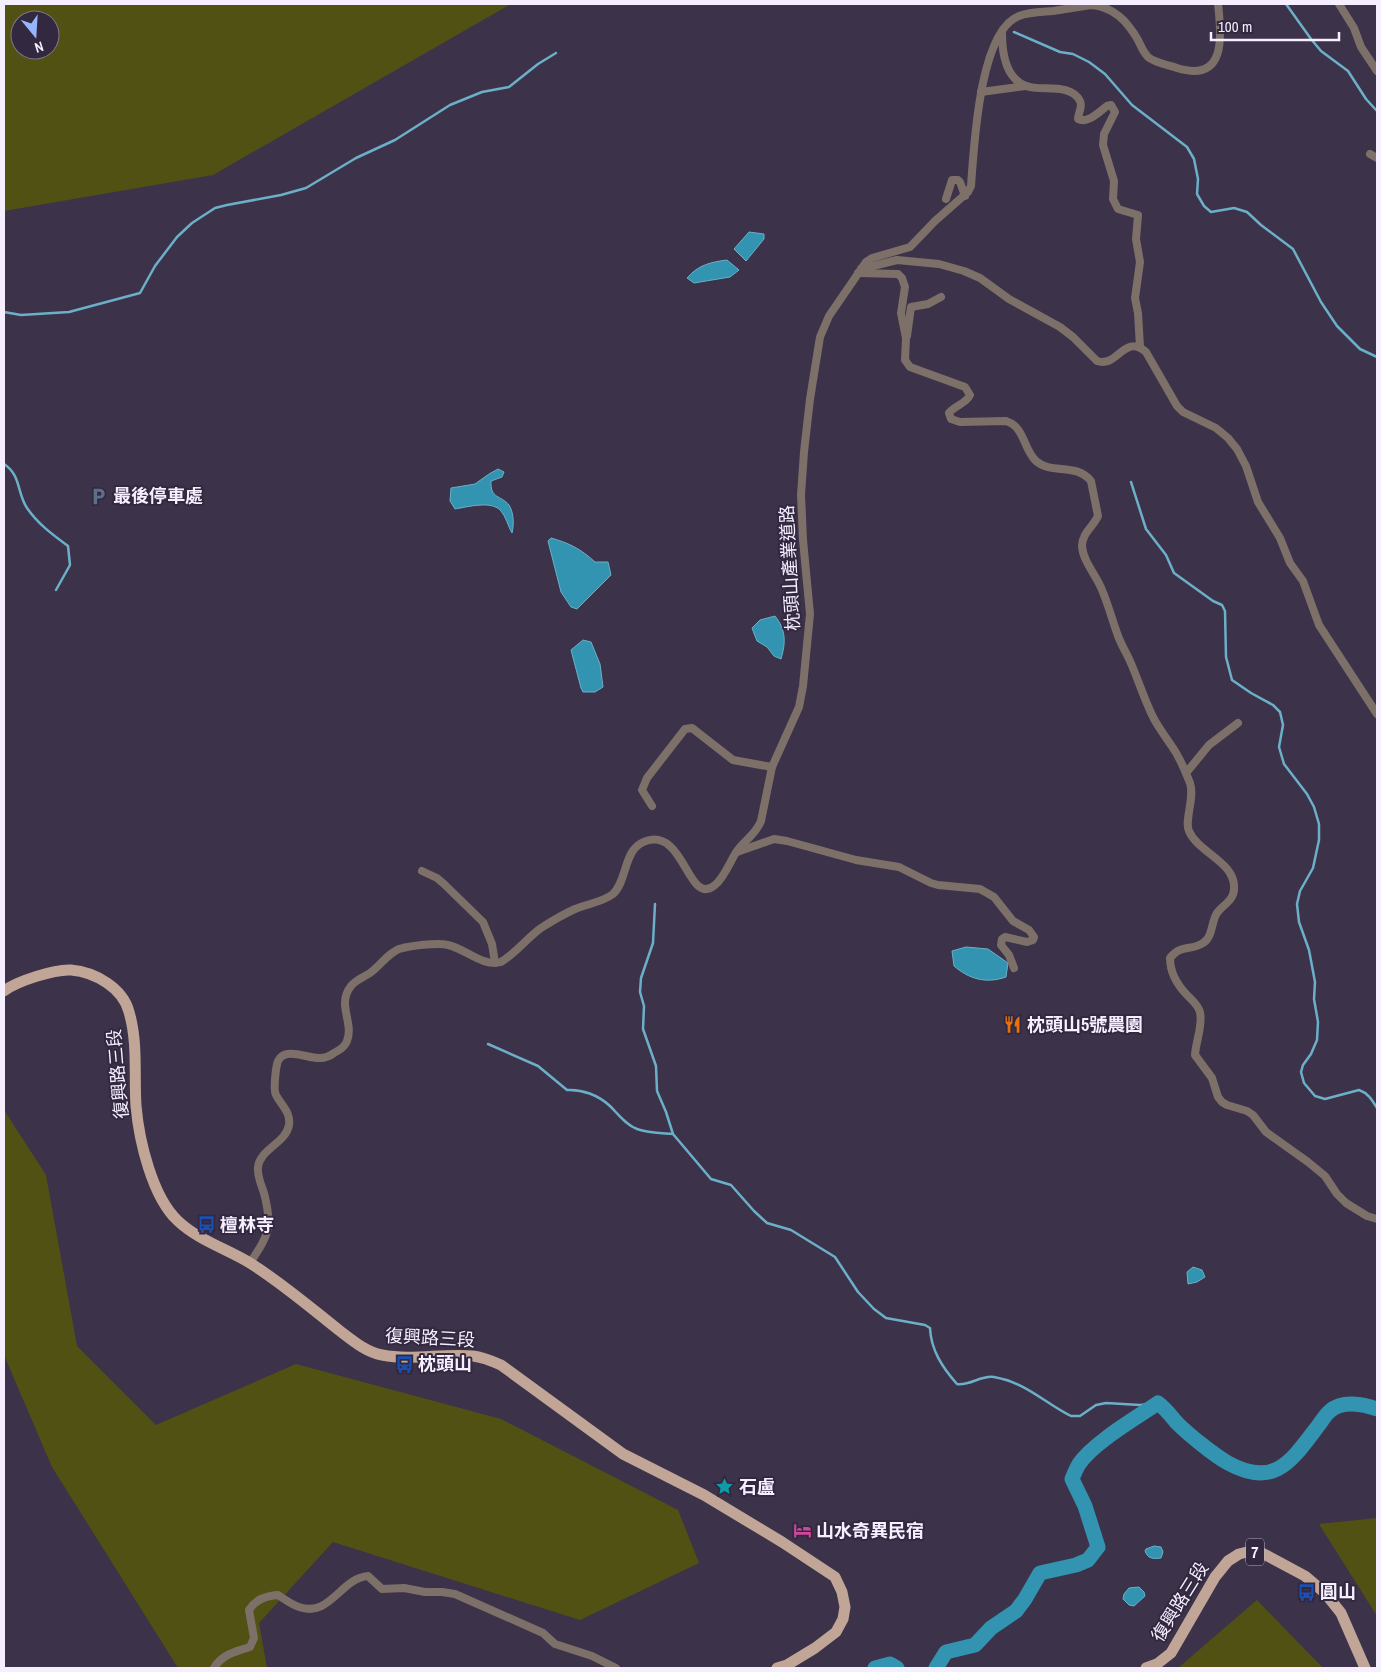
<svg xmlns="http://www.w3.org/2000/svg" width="1381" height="1672" font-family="'Archivo Narrow','Noto Sans TC',sans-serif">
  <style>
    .green { fill: #515114; fill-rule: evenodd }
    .water { fill: #3294b1; stroke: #6cafc8 }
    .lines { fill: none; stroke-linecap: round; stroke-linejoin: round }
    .stream { stroke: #6cafc8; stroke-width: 2.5 }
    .river { stroke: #3294b1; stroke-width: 15 }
    .minor { stroke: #7d7068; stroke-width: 8 }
    .primary { stroke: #c1a697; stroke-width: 11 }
    .labels { text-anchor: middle; stroke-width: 4; stroke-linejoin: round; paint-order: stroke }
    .shield { fill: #32283f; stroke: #bab3c5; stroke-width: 1 }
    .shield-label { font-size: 16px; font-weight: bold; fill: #f5efff }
    .poi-label { font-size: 18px; font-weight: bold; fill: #f5efff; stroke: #32283f; text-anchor: start }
    .street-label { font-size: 18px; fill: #f5efff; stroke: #32283f }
  </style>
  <rect width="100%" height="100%" fill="#3c324a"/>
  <g class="green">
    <path d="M4,4H511L213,175L4,211ZM20,20H50V50H20Z"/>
    <polygon points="4,1110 46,1175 77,1346 156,1425 296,1364 501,1419 678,1510 699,1563 580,1620 333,1542 259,1623 267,1668 178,1668 52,1467 4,1355"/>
    <polygon points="1377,1518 1377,1616 1319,1524"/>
    <polygon points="1257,1600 1323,1668 1178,1668"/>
  </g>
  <g class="water">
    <polygon points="749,232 764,234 764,239 746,261 734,249"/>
    <path d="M727,260L739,270L730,277L694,283L687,278C698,265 711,262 727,260Z"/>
    <path d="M498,469L504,472L502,477L491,481C490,499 501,495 509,505C514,513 514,525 512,533C508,526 506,517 501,511C492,500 467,507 455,509L450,501L451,488L475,484L489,474Z"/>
    <path d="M551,538C569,543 581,549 595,562H608L611,575L577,609L571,607L561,592L548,541Z"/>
    <path d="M775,616C786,630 786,642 781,659L774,656L767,647L757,641L752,628L760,620Z"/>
    <polygon points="583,640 591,642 600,664 603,687 595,692 583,692 581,688 571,650"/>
    <path d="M966,947L988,949L1008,963L1006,977C986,984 969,979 954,966L952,951Z"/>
    <polygon points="1193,1267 1202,1270 1205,1277 1197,1282 1188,1284 1187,1272"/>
    <path d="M1154,1546L1161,1547L1163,1552L1161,1558C1153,1559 1148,1559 1145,1551L1146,1549Z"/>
    <polygon points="1139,1587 1144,1592 1145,1596 1134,1606 1129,1605 1123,1599 1124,1594 1129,1588"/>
  </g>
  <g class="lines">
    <g class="stream">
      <polyline points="1286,4 1311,39 1321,51 1348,71 1366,99 1377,111"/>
      <polyline points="1014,32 1060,52 1073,54 1089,62 1105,74 1132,105 1187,147 1194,159 1198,179 1197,194 1204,206 1211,212 1234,208 1247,212 1261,225 1293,249 1321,302 1337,326 1360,349 1377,357"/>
      <polyline points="4,312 21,315 69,312 140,293 155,266 177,237 192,223 215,208 227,205 281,195 306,188 356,158 395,140 450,105 482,92 509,87 538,64 556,53"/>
      <path d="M4,464C21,475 17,493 27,508C38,524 53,535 68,546L70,565L56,590"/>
      <path d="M1131,482L1146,529L1166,555L1174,573L1213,601L1222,605L1225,611L1226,657L1232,680L1251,693L1273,705L1280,712L1283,725L1279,747L1284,764L1307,794L1314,807L1319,824V840L1313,868L1300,891L1297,904L1299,922L1309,950L1315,982L1314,999L1318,1022L1317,1040L1311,1054L1303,1065L1301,1072L1304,1083L1315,1096L1325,1099L1359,1090C1368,1093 1372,1100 1377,1108"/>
      <path d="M655,904L653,943L641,978L640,992L644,1006L643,1029L656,1066L657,1091L666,1112L673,1134L711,1179L731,1185L754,1211L767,1223L791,1230L835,1257L858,1292L874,1309L886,1318L925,1325L930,1328C931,1350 942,1367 957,1384C970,1386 981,1375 994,1377C1025,1382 1045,1403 1071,1416H1080L1096,1405L1106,1403L1140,1405L1158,1403"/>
      <path d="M488,1044L538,1066L567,1090C582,1089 598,1095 610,1106C618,1114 626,1125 637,1129C648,1133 661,1133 673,1134"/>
    </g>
    <g class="river">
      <polyline points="875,1668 890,1664 897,1668"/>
      <path d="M936,1668L946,1652L975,1645L991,1628L1016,1611L1025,1599L1040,1573L1076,1565L1088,1560L1098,1547L1085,1506L1072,1479C1074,1474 1076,1469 1079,1464C1093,1443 1136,1418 1158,1403C1166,1409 1171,1416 1177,1423C1189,1435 1214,1455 1228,1463C1275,1489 1292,1460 1318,1426C1322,1421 1325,1415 1330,1411C1342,1400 1363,1404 1377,1409"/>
    </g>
    <g class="minor">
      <polyline points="1339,4 1354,28 1361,47 1377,71"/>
      <path d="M1002,33C1002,52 1005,78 1026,86C1041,92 1070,82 1080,101C1083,107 1078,113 1078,119C1088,124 1100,111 1107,106L1111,105L1115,112L1104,134L1103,145L1114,181L1113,199L1118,209L1138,215L1136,239L1140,262L1135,298L1138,313L1140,347"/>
      <polyline points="981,92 1026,86"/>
      <polyline points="1370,154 1377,158"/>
      <polyline points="946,199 952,180 958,180 960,182 965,196"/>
      <path d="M861,269L897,260L939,264L964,271L980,278L1009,299L1060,327L1073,337L1097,361C1118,368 1124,333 1146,352L1177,406L1183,412L1216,428L1228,438L1237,449L1246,466L1258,502L1280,538L1290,563L1303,581L1319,625L1377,714"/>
      <path d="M858,273L898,274L902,278L905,287L901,313L906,338L905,360L910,367L965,387L970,395C966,404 955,405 949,413L951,419L960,422L1006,421C1025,427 1023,449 1036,461C1052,475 1075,462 1091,481L1098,516C1093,527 1082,533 1082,546C1083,562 1097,576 1102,590C1108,604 1112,619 1117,633C1120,643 1126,652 1130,661C1138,679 1144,699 1153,717C1158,727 1165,736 1171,745C1179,756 1185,770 1190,783C1195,798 1184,821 1189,831C1198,853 1236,862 1234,889C1234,900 1223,905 1217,913C1211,922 1213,937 1203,943C1191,951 1181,944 1170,958C1170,973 1178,986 1188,996C1193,1001 1198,1005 1200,1012C1203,1026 1196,1040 1195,1055L1212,1078L1218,1097L1222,1102L1227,1105L1247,1111L1253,1115L1266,1132L1308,1162L1325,1176L1337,1194L1346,1203L1367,1216L1377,1219"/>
      <polyline points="907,336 911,307 928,304 941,297"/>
      <polyline points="1186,773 1209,745 1238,723"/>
      <polyline points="652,806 642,790 647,778 685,729 692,728 733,760 772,767"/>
      <polyline points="737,852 774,839 787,841 856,860 899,867 931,883 938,885 980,889 994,897 1013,921 1029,930 1034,937 1033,940 1027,942 1005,937 1002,939 1001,945 1009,955 1014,968"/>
      <polyline points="422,871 437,878 444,884 483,922 492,944 495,963"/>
      <path d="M250,1263C269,1234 273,1228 264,1193C261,1184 257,1176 258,1167C260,1149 286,1143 289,1125C291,1112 281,1105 276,1095C273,1090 276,1066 278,1061C285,1046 308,1059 320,1058C325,1058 330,1056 334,1053C340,1050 345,1047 347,1041C352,1029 345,1015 345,1003C345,997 347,991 351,986C356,980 364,977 370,973C380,966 387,954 399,949C409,946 438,942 448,945C466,949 482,967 501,962C516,953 527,938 541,928C552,921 564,914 575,909C587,904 603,902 613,894C628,880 623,848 646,841C685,828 688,908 715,885C725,877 730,861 737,851C745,840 756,834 761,821L772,767L799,707L803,686L810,614L803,540L801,495L804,452L810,399L820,337L829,316L866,262L872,258L910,247L935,221L968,192L971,186C974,148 979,31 1019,16C1029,12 1042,12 1053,11C1066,9 1078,7 1091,5C1114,7 1127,21 1138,40C1141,46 1143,52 1148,57C1155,63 1168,65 1177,68C1226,83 1222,37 1218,4"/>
      <path d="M214,1668C221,1655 236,1651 250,1647L254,1638L249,1610C256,1599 266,1596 278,1595C284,1599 292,1605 299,1607C330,1618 341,1578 368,1576L382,1589L404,1588L425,1592H442L455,1594L543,1633L555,1644L592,1656L616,1668"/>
    </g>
    <g class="primary">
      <path d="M4,991C17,981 55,969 71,970C95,972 123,988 129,1012C138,1042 134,1075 136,1106C139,1140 152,1197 178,1221C198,1240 227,1249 250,1263C282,1283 311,1308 340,1331C353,1341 366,1352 382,1355C412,1361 443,1353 473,1356C483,1357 492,1361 501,1365L623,1454L704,1495L782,1542L835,1577L842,1592L845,1607L843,1619L836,1632L815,1648L787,1665L777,1668"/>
      <polyline points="1146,1668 1157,1664 1171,1653 1215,1577 1228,1561 1239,1554 1251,1551 1262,1553 1305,1576 1325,1593 1341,1613 1365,1668"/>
    </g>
  </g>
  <defs>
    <symbol id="parking-bare" viewBox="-9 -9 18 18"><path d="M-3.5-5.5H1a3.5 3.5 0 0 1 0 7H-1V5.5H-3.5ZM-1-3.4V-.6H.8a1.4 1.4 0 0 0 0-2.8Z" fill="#5c6f8a" stroke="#32283f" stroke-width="2.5" paint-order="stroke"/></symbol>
    <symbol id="restaurant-bare" viewBox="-9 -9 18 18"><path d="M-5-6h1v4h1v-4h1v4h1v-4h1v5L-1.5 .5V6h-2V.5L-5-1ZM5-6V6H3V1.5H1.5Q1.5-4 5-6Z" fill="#e8710a" stroke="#32283f" stroke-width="2.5" paint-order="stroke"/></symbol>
    <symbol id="bus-bare" viewBox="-9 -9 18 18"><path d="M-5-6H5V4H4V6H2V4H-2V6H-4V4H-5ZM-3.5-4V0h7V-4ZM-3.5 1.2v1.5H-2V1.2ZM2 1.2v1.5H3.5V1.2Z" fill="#1a4fb4" stroke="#32283f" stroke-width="2.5" paint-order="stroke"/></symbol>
    <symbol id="sight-bare" viewBox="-9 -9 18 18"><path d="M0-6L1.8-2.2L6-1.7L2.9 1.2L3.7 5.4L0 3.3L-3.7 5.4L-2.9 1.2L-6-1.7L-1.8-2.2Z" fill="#0f9aa8" stroke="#32283f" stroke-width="2.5" paint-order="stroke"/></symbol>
    <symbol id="hotel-bare" viewBox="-9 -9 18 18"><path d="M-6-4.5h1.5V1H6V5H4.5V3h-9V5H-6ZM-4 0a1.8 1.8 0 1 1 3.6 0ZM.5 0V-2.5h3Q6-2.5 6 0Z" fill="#d1479c" stroke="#32283f" stroke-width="2.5" paint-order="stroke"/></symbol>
  </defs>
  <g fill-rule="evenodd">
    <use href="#parking-bare" x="86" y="484" width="25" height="25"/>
    <use href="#restaurant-bare" x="1000" y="1012" width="25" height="25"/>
    <use href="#bus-bare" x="194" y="1212" width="25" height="25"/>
    <use href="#bus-bare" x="392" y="1352" width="25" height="25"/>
    <use href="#sight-bare" x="712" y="1474" width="25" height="25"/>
    <use href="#hotel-bare" x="790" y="1518" width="25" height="25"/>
    <use href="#bus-bare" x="1294" y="1580" width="25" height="25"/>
  </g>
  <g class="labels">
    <rect class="shield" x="1246" y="1538.5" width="18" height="27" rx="4"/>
    <g class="shield-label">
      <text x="1255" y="1558">7</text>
    </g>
    <g class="poi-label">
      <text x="113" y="502">最後停車處</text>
      <text x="1027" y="1031">枕頭山5號農園</text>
      <text x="220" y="1231">檀林寺</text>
      <text x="418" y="1370">枕頭山</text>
      <text x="739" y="1493">石盧</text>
      <text x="816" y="1537">山水奇異民宿</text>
      <text x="1320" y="1598">圓山</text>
    </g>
    <g class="street-label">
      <text transform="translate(790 568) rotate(-93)" y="6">枕頭山產業道路</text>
      <text transform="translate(118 1074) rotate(-95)" y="6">復興路三段</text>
      <text transform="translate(430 1338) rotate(3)" y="6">復興路三段</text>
      <text transform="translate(1180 1602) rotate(-58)" y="6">復興路三段</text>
    </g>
  </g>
  <rect width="1381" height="1672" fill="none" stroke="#f5efff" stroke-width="10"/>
  <g transform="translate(35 35) rotate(162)"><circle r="24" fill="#32283f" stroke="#80788c"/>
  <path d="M0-4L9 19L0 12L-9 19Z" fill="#95b6fd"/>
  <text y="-8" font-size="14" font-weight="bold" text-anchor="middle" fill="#f5efff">N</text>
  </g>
  <path d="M1211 32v8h128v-8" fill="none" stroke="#f5efff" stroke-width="2.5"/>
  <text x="1218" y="32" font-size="15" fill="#f5efff" stroke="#32283f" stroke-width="4" paint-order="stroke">100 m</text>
</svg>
